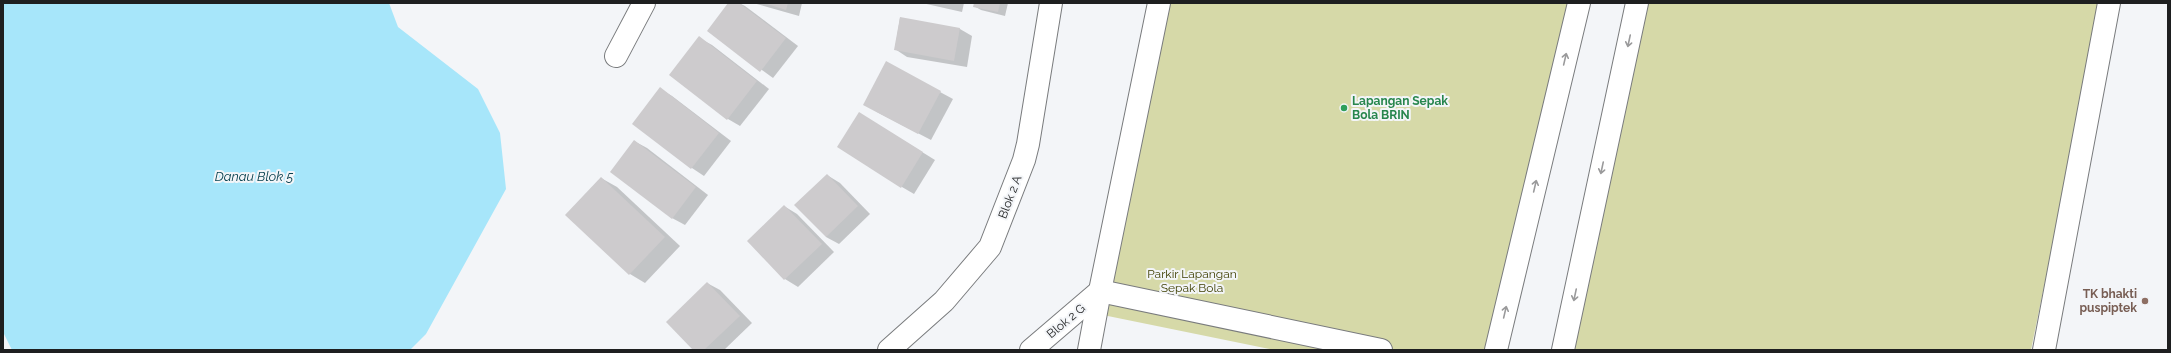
<svg xmlns="http://www.w3.org/2000/svg" width="2171" height="353" font-family="Raleway,sans-serif">
  <style>
    .green { fill: #d6d9a8 }
    .water { fill: #a7e6fa }
    .shadow { fill: #0003 }
    .building { fill: #cdcbcd }
    .lines { fill: none; stroke-linecap: round; stroke-linejoin: round }
    .minor-casing { stroke: #797b7d; stroke-width: 24 }
    .minor { stroke: #fff; stroke-width: 22 }
    .oneway { stroke: #9a9a9b }
    .leisure-dot { fill: #2e9e5b; stroke: #f3f5f8; stroke-width: 1.5 }
    .education-dot { fill: #8d6e63; stroke: #f3f5f8; stroke-width: 1.5 }
    .labels { text-anchor: middle; stroke-width: 4; stroke-linejoin: round; paint-order: stroke }
    .leisure-label { font-size: 12px; font-weight: bold; fill: #27864d; stroke: #f3f5f8; text-anchor: start }
    .street-label { font-size: 12px; fill: #1e1f20; stroke: #f3f5f8 }
    .park-label { font-size: 12px; fill: #3e3f00; stroke: #f3f5f8 }
    .education-label { font-size: 12px; font-weight: bold; fill: #785e54; stroke: #f3f5f8; text-anchor: end }
    .water-label { font-size: 13px; font-style: italic; fill: #06404e; stroke: #f3f5f8 }
  </style>
  <rect width="100%" height="100%" fill="#f3f5f8"/>
  <g class="green">
    <polygon points="1163,3 1568,3 1499,350 1274,350 1098,314"/>
    <polygon points="1644,3 2102,3 2031,350 1573,350"/>
  </g>
  <polygon class="water" points="3,3 389,3 398,27 478,89 500,133 506,189 426,334 410,350 12,350 3,332"/>
  <g class="shadow">
    <polygon points="729,3 739,3 745,6 798,46 773,78 708,31"/>
    <polygon points="753,3 802,3 799,16"/>
    <polygon points="922,3 964,3 962,12"/>
    <polygon points="975,3 1008,3 1005,16 981,10 974,6"/>
    <polygon points="900,18 960,29 972,36 967,67 907,57 895,49"/>
    <polygon points="699,38 712,45 769,89 740,126 728,119 670,75"/>
    <polygon points="660,89 672,96 731,141 704,176 692,168 634,123"/>
    <polygon points="940,92 953,99 931,140 877,112"/>
    <polygon points="872,121 935,160 914,194 902,187"/>
    <polygon points="634,141 647,148 708,195 685,225 672,218"/>
    <polygon points="827,175 840,183 870,214 839,244 826,237"/>
    <polygon points="601,178 617,187 680,246 645,283 630,274"/>
    <polygon points="784,206 797,214 834,252 798,287 785,279 748,241"/>
    <polygon points="707,283 720,290 752,323 724,350 694,350"/>
  </g>
  <g class="building">
    <polygon points="728,3 739,3 786,38 760,72 707,31"/>
    <polygon points="764,3 788,3 786,10"/>
    <polygon points="974,3 1000,3 998,12 973,7"/>
    <polygon points="900,17 960,28 954,61 894,50"/>
    <polygon points="699,36 757,81 727,120 669,75"/>
    <polygon points="886,61 941,91 918,134 863,105"/>
    <polygon points="660,87 719,133 691,169 632,124"/>
    <polygon points="859,112 923,152 901,188 837,147"/>
    <polygon points="634,140 696,187 672,219 610,172"/>
    <polygon points="827,174 858,206 826,237 794,205"/>
    <polygon points="601,177 665,237 629,275 565,215"/>
    <polygon points="784,205 822,244 784,280 747,241"/>
    <polygon points="707,282 740,316 704,350 693,350 666,322"/>
  </g>
  <g class="lines">
    <defs>
      <g id="minor">
        <polyline points="1159,3 1100,291 1381,350"/>
        <polyline points="616,56 644,3"/>
        <polyline points="889,350 944,301 990,247 1024,160 1028,144 1051,3"/>
        <polyline points="1031,350 1100,291"/>
        <polyline points="1089,350 1100,291"/>
        <polyline points="1496,350 1579,3"/>
        <polyline points="1563,350 1637,3"/>
        <polyline points="2044,350 2109,3"/>
      </g>
    </defs>
    <use href="#minor" class="minor-casing"/>
    <use href="#minor" class="minor"/>
  </g>
  <defs><path id="oneway-shaft" d="M-6 0H5M1.5-3L5.5 0L1.5 3" fill="none" stroke-width="1.6" stroke-linecap="round" stroke-linejoin="round"/></defs>
  <g class="oneway">
    <use href="#oneway-shaft" transform="translate(1629 41) rotate(102)"/>
    <use href="#oneway-shaft" transform="translate(1565 59) rotate(-77)"/>
    <use href="#oneway-shaft" transform="translate(1602 168) rotate(102)"/>
    <use href="#oneway-shaft" transform="translate(1535 186) rotate(-77)"/>
    <use href="#oneway-shaft" transform="translate(1575 295) rotate(102)"/>
    <use href="#oneway-shaft" transform="translate(1505 312) rotate(-77)"/>
  </g>
  <circle class="leisure-dot" cx="1344" cy="108" r="4"/>
  <circle class="education-dot" cx="2145" cy="301" r="4"/>
  <g class="labels">
    <g class="leisure-label">
      <text x="1352" y="105">Lapangan Sepak<tspan x="1352" dy="14">Bola BRIN</tspan></text>
    </g>
    <g class="street-label">
      <text transform="translate(1010 197) rotate(-69)" y="4">Blok 2 A</text>
      <text transform="translate(1066 321) rotate(-40)" y="4">Blok 2 G</text>
    </g>
    <g class="park-label">
      <text x="1192" y="278">Parkir Lapangan<tspan x="1192" dy="14">Sepak Bola</tspan></text>
    </g>
    <g class="education-label">
      <text x="2137" y="298">TK bhakti<tspan x="2137" dy="14">puspiptek</tspan></text>
    </g>
    <g class="water-label">
      <text x="254" y="181">Danau Blok 5</text>
    </g>
  </g>
  <rect width="2171" height="353" fill="none" stroke="#1e1f20" stroke-width="8"/>
</svg>
